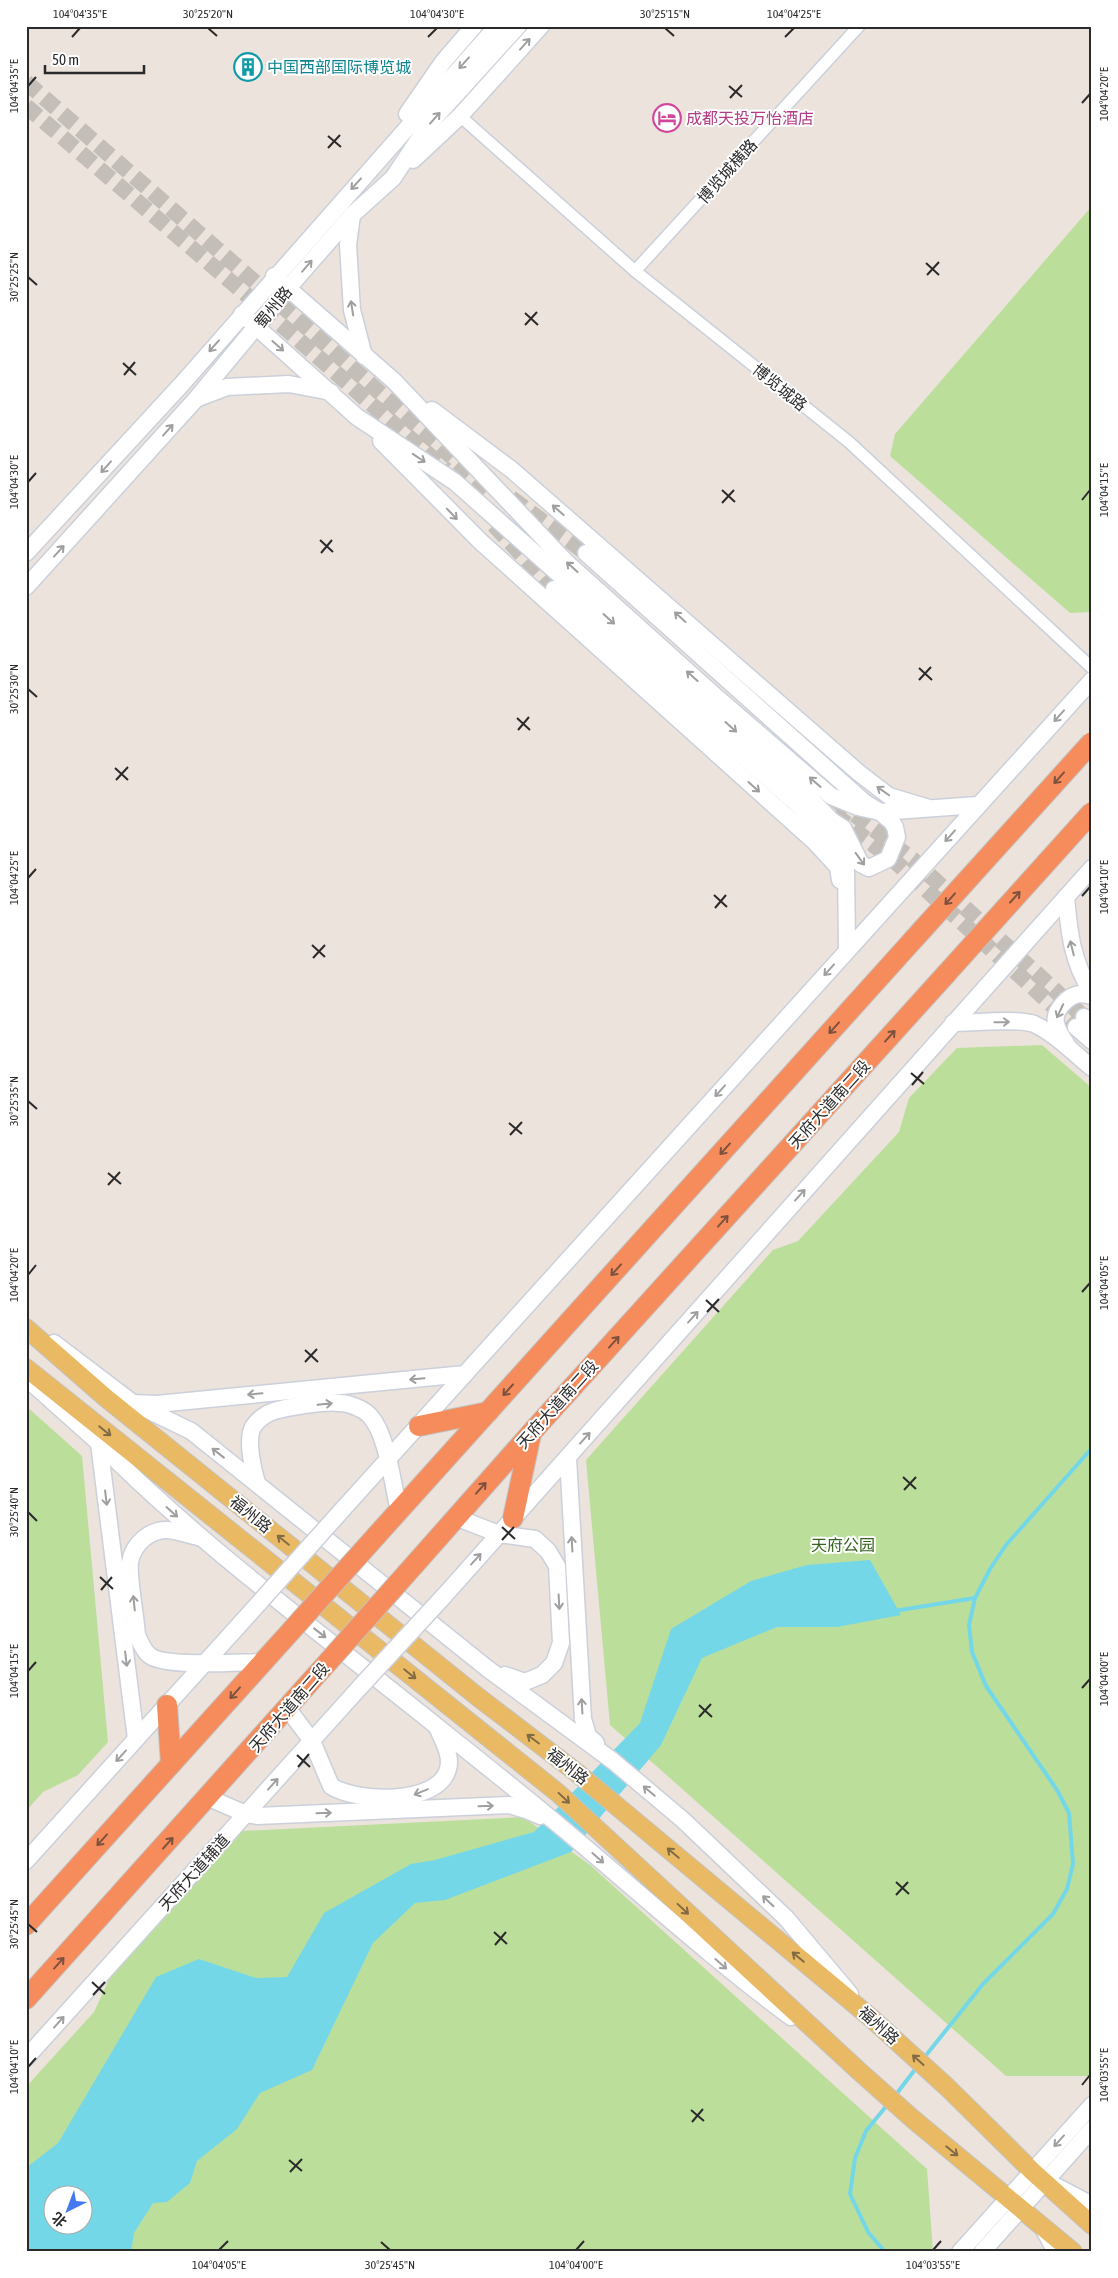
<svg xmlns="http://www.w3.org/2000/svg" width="1118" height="2278" font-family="'Asap Condensed','Noto Sans SC',sans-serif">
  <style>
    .green { fill: #bbdf9b; fill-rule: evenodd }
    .water { fill: #74d7e8; fill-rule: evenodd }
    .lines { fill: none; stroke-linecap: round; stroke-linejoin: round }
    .stream { stroke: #74d7e8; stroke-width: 4 }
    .secondary-tunnel { stroke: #c4beb8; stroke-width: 16; stroke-dasharray: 16 8; stroke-linecap: butt }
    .street-casing { stroke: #cbd0db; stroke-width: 14 }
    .secondary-casing { stroke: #cbd0db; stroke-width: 19 }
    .primary-casing { stroke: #c3c3c3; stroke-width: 20 }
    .highway-casing { stroke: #c3c3c3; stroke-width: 22 }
    .street { stroke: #fff; stroke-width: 11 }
    .secondary { stroke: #fff; stroke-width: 16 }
    .primary { stroke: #e9ba63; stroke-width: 18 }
    .highway { stroke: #f68c5c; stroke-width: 20 }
    .secondary-bridge-casing { stroke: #cbd0db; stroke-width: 19; stroke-linecap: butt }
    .highway-bridge-casing { stroke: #c3c3c3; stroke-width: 22; stroke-linecap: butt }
    .secondary-bridge { stroke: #fff; stroke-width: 16 }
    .highway-bridge { stroke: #f68c5c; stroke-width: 20 }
    .oneway { stroke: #9f9f9f }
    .oneway2 { stroke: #7c513e }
    .oneway3 { stroke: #806b44 }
    .ticks { fill: none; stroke: #2a2a2a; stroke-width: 2 }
    .labels { text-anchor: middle; stroke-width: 4; stroke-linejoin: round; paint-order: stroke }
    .culture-label { font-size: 16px; fill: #0d838f; stroke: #fff; text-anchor: start }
    .hotel-label { font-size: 16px; fill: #b23c85; stroke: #fff; text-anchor: start }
    .street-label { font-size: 16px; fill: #2a2a2a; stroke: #fff }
    .park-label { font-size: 16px; fill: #34631d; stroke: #fff }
    .neatline { fill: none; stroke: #2a2a2a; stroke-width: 2 }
    .ticks-label { font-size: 12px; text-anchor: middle; fill: #2a2a2a }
  </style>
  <rect width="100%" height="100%" fill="#ebe3dc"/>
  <g class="green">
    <polygon points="1092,206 1092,612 1070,613 890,456 895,434"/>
    <polygon points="1042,1045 1092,1088 1091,2076 1006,2076 610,1725 586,1460 773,1250 798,1241 899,1132 909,1098 957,1048"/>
    <polygon points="26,1406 82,1456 108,1742 78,1775 43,1792 26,1811"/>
    <path d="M523,1817L590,1865L927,2169L933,2252H26V2087L94,2012L112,1973L242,1831ZM52,2196H82V2226H52Z"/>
  </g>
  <path class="water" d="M870,1560L901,1615L837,1627H777L702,1658L661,1745L571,1852L445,1900L415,1903L373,1943L312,2070L260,2093L237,2129L197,2161L190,2183L167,2202L153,2203L134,2233L131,2252H26V2168L58,2143L156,1977L199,1959L256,1978L287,1977L324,1913L411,1864L435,1860L534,1832L640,1723L671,1629L751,1581L807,1565ZM52,2196H82V2226H52Z"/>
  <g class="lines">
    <g class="stream">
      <polyline points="894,1611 975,1598"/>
      <polyline points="923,2059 983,1984 1053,1914 1067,1889 1073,1864 1069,1813 1057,1790 986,1686 972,1652 969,1625 975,1598 990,1569 1006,1545 1092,1448"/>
      <polyline points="894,2097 917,2067"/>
      <polyline points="885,2252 868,2232 850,2194 855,2158 866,2131 888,2104"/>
    </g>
    <g class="secondary-tunnel">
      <polyline points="26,82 296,318 489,490"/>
      <polyline points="26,106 292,334 446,470"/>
      <polyline points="511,498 586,553"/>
      <polyline points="494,525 554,589"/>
      <polyline points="836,800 912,859 1084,1017"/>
      <polyline points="834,814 898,864 1076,1027"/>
    </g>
    <defs>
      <g id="street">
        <polyline points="460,116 635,271 849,442 1092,668"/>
        <polyline points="635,271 859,26"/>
      </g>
      <g id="secondary">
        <polyline points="407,114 443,62 474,26"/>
        <polyline points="413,160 460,116 541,26"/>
        <polyline points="352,215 348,245 352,310 364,356"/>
        <polyline points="274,276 394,381 566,562 714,695 831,796 858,807 880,812 891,821 895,827 897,837 888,859 869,868 861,864 843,828 832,821"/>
        <polyline points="242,314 357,417 455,482 804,792 832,821 846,866 847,950"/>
        <polyline points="198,398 227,387 289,384 331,392"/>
        <polyline points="432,410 512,470 859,773 889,796 929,808"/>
        <polyline points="381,441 481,542 815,842 838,867 840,880"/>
        <polyline points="26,553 181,385 497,26"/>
        <polyline points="586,553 864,802 880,812 978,805"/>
        <polyline points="26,587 196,399 288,288 352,215 393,178 429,124 518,26"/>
        <polyline points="554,589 797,804 822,830 836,851"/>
        <path d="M1066,897C1069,931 1072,963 1092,992"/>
        <polyline points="1084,1017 1092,1024"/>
        <path d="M953,1023C971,1023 1019,1018 1034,1024C1054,1033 1075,1054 1092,1068"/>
        <polyline points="1076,1027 1092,1041"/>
        <path d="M1067,1045C1063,1039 1057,1030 1056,1023C1053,1011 1068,995 1080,994C1083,994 1088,995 1092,996"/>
        <polyline points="54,1343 133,1403 157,1404 465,1374"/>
        <polyline points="33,1384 99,1443 136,1739"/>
        <polyline points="133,1403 191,1431 488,1669 613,1761 683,1820 786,1918 850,1994"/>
        <path d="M99,1443C205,1550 328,1638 445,1733C484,1764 523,1795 561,1827C638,1891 711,1958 791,2017"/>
        <polyline points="568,1458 583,1719 588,1736 596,1743"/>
        <path d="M257,1483C253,1470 246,1440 253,1427C257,1420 267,1413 274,1411C287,1407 326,1401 339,1403C349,1403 364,1409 370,1416C387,1434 393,1486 399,1511"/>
        <polyline points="343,1509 1092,680"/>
        <polyline points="455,1517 499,1534 535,1539 548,1551 557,1566 561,1643 554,1663 542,1675 525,1682 505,1675"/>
        <path d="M198,1537C189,1535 178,1531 168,1530C150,1529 133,1544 130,1562C128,1576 136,1618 137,1635C140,1642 143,1650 149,1655C163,1668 241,1662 263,1662"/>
        <polyline points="444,1596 1092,868"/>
        <path d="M288,1709L312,1741L331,1786C355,1802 438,1806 448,1769C452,1756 443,1741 438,1729"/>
        <polyline points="209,1798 246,1814 257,1816 509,1805 526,1810 540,1816"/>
        <polyline points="26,1861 259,1603"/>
        <polyline points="26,2058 361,1686"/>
        <polyline points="1052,2184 1092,2205"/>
        <polyline points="1043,2228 1056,2252"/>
        <polyline points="960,2252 1092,2105"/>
        <polyline points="982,2252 1092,2129"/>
      </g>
      <g id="primary">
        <polyline points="26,1328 106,1398 478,1697 576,1772 870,2017 947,2087 1032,2171 1092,2225"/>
        <polyline points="26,1368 558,1793 860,2072 914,2120 1073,2252"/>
      </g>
      <g id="highway">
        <polyline points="419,1426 488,1412"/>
        <polyline points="513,1518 531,1434"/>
        <polyline points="377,1535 913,940"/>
        <polyline points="415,1564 531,1433 947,973"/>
        <polyline points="167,1705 171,1764"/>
        <polyline points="26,1925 291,1631"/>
        <polyline points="26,1999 328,1662"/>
      </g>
    </defs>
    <use href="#street" class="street-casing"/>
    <use href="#secondary" class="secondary-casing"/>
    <use href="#primary" class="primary-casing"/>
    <use href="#highway" class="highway-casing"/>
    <use href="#street" class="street"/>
    <use href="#secondary" class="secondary"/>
    <use href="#primary" class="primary"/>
    <use href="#highway" class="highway"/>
    <defs>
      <g id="secondary-bridge">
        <polyline points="259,1603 343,1509"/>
        <polyline points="361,1686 444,1596"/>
      </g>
      <g id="highway-bridge">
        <polyline points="913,940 1092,742"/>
        <polyline points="947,973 1092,812"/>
        <polyline points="291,1631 377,1535"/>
        <polyline points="328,1662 415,1564"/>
      </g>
    </defs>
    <use href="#secondary-bridge" class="secondary-bridge-casing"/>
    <use href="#highway-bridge" class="highway-bridge-casing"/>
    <use href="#secondary-bridge" class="secondary-bridge"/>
    <use href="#highway-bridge" class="highway-bridge"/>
  </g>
  <defs><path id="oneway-shaft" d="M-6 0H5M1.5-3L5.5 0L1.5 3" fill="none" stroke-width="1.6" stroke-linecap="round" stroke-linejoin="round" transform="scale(1.25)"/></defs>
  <g class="oneway">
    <use href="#oneway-shaft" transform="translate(525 44) rotate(-48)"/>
    <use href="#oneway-shaft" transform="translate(464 63) rotate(132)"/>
    <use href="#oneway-shaft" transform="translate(435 118) rotate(-48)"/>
    <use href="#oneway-shaft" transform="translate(356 184) rotate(132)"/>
    <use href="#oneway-shaft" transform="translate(307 266) rotate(-49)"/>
    <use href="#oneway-shaft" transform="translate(352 308) rotate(-99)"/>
    <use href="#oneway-shaft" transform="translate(214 346) rotate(131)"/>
    <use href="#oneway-shaft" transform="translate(278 346) rotate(41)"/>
    <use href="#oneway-shaft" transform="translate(168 430) rotate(-48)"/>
    <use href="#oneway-shaft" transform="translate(419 458) rotate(34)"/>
    <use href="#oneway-shaft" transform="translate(106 467) rotate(132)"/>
    <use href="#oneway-shaft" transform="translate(558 510) rotate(-139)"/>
    <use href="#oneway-shaft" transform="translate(452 514) rotate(46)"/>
    <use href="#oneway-shaft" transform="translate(59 551) rotate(-48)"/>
    <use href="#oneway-shaft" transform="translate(572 567) rotate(-138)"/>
    <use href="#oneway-shaft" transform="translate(680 617) rotate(-138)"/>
    <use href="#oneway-shaft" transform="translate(609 619) rotate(42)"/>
    <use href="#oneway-shaft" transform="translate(692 676) rotate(-138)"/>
    <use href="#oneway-shaft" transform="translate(1059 716) rotate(132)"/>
    <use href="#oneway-shaft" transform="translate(731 727) rotate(42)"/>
    <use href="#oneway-shaft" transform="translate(815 782) rotate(-139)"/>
    <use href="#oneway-shaft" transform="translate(754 787) rotate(42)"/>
    <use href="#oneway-shaft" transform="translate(883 791) rotate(-145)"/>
    <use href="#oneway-shaft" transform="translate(950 836) rotate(132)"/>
    <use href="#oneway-shaft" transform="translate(860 859) rotate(54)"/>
    <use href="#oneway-shaft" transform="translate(1072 948) rotate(-104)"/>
    <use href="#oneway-shaft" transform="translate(829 970) rotate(132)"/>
    <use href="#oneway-shaft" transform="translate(1060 1011) rotate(115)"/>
    <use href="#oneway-shaft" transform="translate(1002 1022) rotate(-1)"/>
    <use href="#oneway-shaft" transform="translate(720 1091) rotate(132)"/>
    <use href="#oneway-shaft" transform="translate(800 1195) rotate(-48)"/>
    <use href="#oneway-shaft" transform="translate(693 1317) rotate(-48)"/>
    <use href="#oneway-shaft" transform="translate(417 1379) rotate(175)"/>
    <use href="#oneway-shaft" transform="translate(255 1394) rotate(175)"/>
    <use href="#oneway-shaft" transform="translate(325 1404) rotate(-6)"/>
    <use href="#oneway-shaft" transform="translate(585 1438) rotate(-48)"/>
    <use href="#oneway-shaft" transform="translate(218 1453) rotate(-142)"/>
    <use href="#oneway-shaft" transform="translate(106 1498) rotate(83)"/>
    <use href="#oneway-shaft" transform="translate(172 1512) rotate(42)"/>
    <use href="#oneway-shaft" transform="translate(572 1544) rotate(-93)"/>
    <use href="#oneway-shaft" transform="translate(476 1559) rotate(-48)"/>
    <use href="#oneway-shaft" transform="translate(559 1602) rotate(87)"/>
    <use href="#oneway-shaft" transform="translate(134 1603) rotate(-96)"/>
    <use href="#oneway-shaft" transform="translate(320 1633) rotate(38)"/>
    <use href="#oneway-shaft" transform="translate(126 1659) rotate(83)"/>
    <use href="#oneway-shaft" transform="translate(582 1706) rotate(-93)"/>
    <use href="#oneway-shaft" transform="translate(121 1756) rotate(132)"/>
    <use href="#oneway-shaft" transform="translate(273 1784) rotate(-48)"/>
    <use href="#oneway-shaft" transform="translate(649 1791) rotate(-140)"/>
    <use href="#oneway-shaft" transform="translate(421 1792) rotate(158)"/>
    <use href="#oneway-shaft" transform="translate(486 1806) rotate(-2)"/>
    <use href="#oneway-shaft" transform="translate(324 1813) rotate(-2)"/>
    <use href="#oneway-shaft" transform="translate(598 1858) rotate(41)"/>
    <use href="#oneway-shaft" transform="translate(768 1901) rotate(-136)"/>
    <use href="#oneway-shaft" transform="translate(721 1964) rotate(41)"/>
    <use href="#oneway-shaft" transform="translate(59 2022) rotate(-48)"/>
    <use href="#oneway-shaft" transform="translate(1059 2141) rotate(132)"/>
  </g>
  <g class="oneway2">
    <use href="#oneway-shaft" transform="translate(1059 778) rotate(132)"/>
    <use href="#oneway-shaft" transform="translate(1015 897) rotate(-48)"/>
    <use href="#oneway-shaft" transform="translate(950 899) rotate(132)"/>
    <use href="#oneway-shaft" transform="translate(834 1028) rotate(132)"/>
    <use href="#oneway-shaft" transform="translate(890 1036) rotate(-48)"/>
    <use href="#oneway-shaft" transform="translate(725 1149) rotate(132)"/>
    <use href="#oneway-shaft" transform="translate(723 1221) rotate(-48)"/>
    <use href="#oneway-shaft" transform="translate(616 1270) rotate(132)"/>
    <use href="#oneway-shaft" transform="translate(614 1342) rotate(-48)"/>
    <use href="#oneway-shaft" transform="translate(508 1390) rotate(132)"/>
    <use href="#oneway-shaft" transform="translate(481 1488) rotate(-48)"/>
    <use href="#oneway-shaft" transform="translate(235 1693) rotate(132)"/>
    <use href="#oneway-shaft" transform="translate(102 1840) rotate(132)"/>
    <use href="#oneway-shaft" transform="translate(168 1843) rotate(-48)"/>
    <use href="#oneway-shaft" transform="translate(59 1963) rotate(-48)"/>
  </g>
  <g class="oneway3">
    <use href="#oneway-shaft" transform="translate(105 1431) rotate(39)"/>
    <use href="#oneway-shaft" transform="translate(283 1540) rotate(-141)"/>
    <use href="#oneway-shaft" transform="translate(410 1674) rotate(39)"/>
    <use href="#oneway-shaft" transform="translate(533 1739) rotate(-143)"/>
    <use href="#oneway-shaft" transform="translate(564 1798) rotate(43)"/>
    <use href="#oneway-shaft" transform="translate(673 1853) rotate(-140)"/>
    <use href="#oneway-shaft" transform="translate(683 1909) rotate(43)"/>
    <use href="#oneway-shaft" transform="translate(798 1957) rotate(-140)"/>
    <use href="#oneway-shaft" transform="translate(918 2060) rotate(-138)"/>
    <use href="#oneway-shaft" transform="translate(952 2151) rotate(39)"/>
  </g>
  <path class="ticks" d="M208,28L217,36M665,28L674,36M72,37L80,28M428,37L437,28M785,37L794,28M28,86L36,77M729,86L742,97M730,98L742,85M1082,103L1090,94M328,136L341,147M328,148L340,135M926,263L939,275M927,275L939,262M28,277L37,285M525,313L538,325M525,325L537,312M123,363L136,375M124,375L135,362M28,482L36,473M722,490L735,502M1082,500L1090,490M722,503L734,490M320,540L333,552M321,553L332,540M919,668L932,680M919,680L931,667M28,689L37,697M517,718L530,730M518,730L529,717M115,768L128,780M116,780L128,767M28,878L36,869M714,895L727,907M1082,896L1090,887M715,908L726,895M312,945L325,957M313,958L325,945M911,1073L924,1084M912,1085L923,1072M28,1101L37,1109M509,1123L522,1134M510,1135L522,1122M108,1173L121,1184M108,1185L120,1172M28,1275L36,1265M1082,1292L1090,1283M706,1300L719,1312M707,1312L719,1299M305,1350L318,1362M305,1362L317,1349M903,1477L916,1489M904,1490L916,1477M28,1512L37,1521M502,1527L515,1539M502,1540L514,1527M100,1577L113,1589M101,1590L112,1577M28,1671L36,1662M1082,1688L1090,1679M699,1705L712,1717M699,1717L711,1704M297,1755L310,1767M298,1767L309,1754M896,1882L909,1894M896,1895L908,1882M28,1924L37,1932M494,1932L507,1944M495,1945L506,1932M92,1982L105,1994M93,1995L105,1982M28,2067L36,2058M1082,2085L1090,2075M691,2110L704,2121M692,2122L703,2109M289,2160L302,2171M290,2172L302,2159M381,2242L390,2250M219,2250L228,2241M576,2250L584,2241M933,2250L941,2241"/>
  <defs>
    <symbol id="building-ring" viewBox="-11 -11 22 22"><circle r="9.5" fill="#fff" stroke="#0f9aa8" stroke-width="1.5"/><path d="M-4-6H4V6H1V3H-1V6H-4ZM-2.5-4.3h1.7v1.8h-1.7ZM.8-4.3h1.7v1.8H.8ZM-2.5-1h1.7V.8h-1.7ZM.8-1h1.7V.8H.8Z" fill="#0f9aa8"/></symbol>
    <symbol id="hotel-ring" viewBox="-11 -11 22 22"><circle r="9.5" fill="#fff" stroke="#d1479c" stroke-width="1.5"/><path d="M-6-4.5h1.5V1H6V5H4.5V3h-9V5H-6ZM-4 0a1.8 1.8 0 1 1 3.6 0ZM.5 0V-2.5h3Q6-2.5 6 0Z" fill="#d1479c"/></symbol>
  </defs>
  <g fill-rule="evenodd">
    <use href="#building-ring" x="232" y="51" width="32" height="32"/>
    <use href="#hotel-ring" x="651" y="102" width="32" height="32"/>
  </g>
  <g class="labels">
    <g class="culture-label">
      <text x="267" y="73">中国西部国际博览城</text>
    </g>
    <g class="hotel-label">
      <text x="686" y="124">成都天投万怡酒店</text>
    </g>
    <g class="street-label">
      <text transform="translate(727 171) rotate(-48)" y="6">博览城横路</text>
      <text transform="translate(273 307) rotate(-51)" y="6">蜀州路</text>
      <text transform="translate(780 387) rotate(39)" y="6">博览城路</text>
      <text transform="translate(829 1104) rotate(-48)" y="6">天府大道南二段</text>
      <text transform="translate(557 1404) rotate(-48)" y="6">天府大道南二段</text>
      <text transform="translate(251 1514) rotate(39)" y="6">福州路</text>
      <text transform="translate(289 1707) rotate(-49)" y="6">天府大道南二段</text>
      <text transform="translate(568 1766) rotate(38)" y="6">福州路</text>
      <text transform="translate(194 1872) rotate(-48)" y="6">天府大道辅道</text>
      <text transform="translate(879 2025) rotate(42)" y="6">福州路</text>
    </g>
    <g class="park-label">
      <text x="843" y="1551">天府公园</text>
    </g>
  </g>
  <rect width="1118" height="2278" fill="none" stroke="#ffffff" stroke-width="55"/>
  <g transform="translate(68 2210) rotate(222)"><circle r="24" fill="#ffffff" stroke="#aaaaaa"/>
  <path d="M0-4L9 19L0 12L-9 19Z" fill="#4479f1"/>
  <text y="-8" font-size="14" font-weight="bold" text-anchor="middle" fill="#2a2a2a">北</text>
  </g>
  <path d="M45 65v8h99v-8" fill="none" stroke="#2a2a2a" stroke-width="2.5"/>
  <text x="52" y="65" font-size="15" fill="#2a2a2a" stroke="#ffffff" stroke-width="4" paint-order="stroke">50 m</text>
  <rect x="28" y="28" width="1062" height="2222" class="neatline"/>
  <g class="ticks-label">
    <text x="80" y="18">104°04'35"E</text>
    <text x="208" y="18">30°25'20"N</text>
    <text x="437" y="18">104°04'30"E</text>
    <text x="665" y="18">30°25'15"N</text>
    <text x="794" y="18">104°04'25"E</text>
    <text transform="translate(14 86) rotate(-90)" y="4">104°04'35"E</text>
    <text transform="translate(1104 94) rotate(-90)" y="4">104°04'20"E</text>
    <text transform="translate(14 277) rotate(-90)" y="4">30°25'25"N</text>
    <text transform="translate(14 482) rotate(-90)" y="4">104°04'30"E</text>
    <text transform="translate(1104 490) rotate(-90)" y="4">104°04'15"E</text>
    <text transform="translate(14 689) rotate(-90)" y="4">30°25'30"N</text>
    <text transform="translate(14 878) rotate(-90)" y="4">104°04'25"E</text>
    <text transform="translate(1104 887) rotate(-90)" y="4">104°04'10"E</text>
    <text transform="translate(14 1101) rotate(-90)" y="4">30°25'35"N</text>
    <text transform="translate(14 1275) rotate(-90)" y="4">104°04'20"E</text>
    <text transform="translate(1104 1283) rotate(-90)" y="4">104°04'05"E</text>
    <text transform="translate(14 1512) rotate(-90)" y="4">30°25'40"N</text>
    <text transform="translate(14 1671) rotate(-90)" y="4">104°04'15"E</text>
    <text transform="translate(1104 1679) rotate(-90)" y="4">104°04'00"E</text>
    <text transform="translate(14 1924) rotate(-90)" y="4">30°25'45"N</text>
    <text transform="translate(14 2067) rotate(-90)" y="4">104°04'10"E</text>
    <text transform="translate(1104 2075) rotate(-90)" y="4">104°03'55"E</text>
    <text x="219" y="2269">104°04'05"E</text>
    <text x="390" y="2269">30°25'45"N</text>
    <text x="576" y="2269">104°04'00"E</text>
    <text x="933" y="2269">104°03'55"E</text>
  </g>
</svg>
